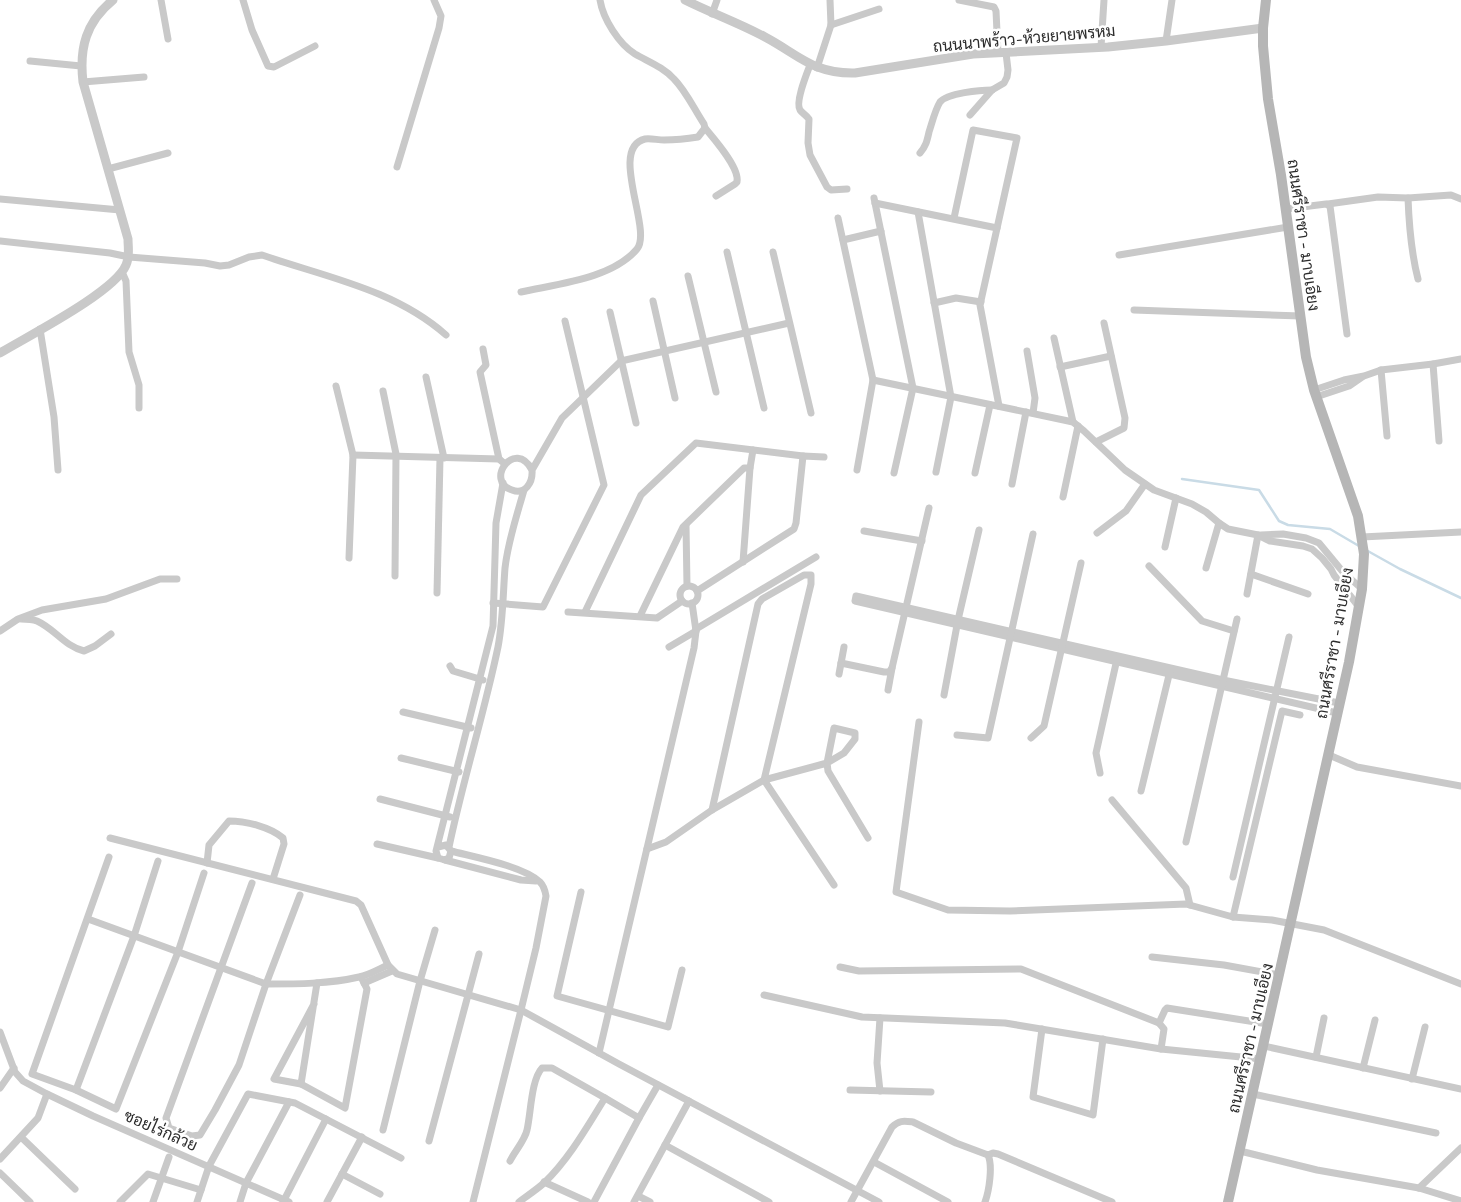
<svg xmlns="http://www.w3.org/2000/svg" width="1461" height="1202" font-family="'Space Grotesk',Sarabun,sans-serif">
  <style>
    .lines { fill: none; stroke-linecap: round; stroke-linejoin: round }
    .stream { stroke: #c9dbe6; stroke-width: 2.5 }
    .minor { stroke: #c9c9c9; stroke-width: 7 }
    .tertiary { stroke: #c9c9c9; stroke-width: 9 }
    .secondary { stroke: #b6b6b6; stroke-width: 10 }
    .labels { text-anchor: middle; stroke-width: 5; stroke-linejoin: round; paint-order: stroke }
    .street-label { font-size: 16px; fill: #2c2c2c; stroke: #fff }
  </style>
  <rect width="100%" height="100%" fill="#fff"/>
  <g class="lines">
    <g class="stream">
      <polyline points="1182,479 1259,490 1279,521 1288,525 1330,529 1359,546"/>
      <polyline points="1366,550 1400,569 1461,598"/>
    </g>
    <g class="minor">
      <polyline points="161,0 168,39"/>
      <polyline points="243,0 252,30 268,66 274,67 315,46"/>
      <polyline points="959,0 994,7 996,11 998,53"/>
      <polyline points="712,14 717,0"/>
      <polyline points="831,25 879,9"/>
      <polyline points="1166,41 1172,0"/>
      <polyline points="1101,47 1104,0"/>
      <polyline points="30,61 81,66"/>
      <path d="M810,65C807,73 795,102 800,110C802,113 806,115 809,119L808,143L810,155L827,187L831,190L847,189"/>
      <polyline points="817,68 831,25 830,0"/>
      <polyline points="83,82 144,77"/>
      <polyline points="970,115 992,90 1004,83 1007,77 1008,70 1006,53"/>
      <path d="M705,128C714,139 740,168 737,182L735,184L716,196"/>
      <path d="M920,153C926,146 927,141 929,132C932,123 935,110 940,102C947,93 981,90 992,90"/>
      <polyline points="397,167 439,28 441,16 434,0"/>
      <polyline points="108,169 168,153"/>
      <polyline points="874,198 913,388 894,473"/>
      <path d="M1408,198C1409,225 1411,252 1418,279"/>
      <polyline points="0,199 120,210"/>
      <polyline points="875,203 997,228"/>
      <polyline points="1328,204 1378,197 1408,198 1451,195 1461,199"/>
      <polyline points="1286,209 1326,204 1330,206 1347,334"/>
      <polyline points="918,212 951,397 936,472"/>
      <polyline points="838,218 873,380 857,470"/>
      <polyline points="954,218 973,130 1017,138 980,305 999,406"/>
      <polyline points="843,240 881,231"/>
      <path d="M0,241L110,253L129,257L205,263L220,266L229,265L249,257L262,255C325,277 394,289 446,335"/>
      <polyline points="727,252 764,408"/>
      <polyline points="773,252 811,413"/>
      <polyline points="1119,255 1288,227"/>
      <polyline points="122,272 126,281 129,352 139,385 139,408"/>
      <polyline points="688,276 716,392"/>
      <path d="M521,292C556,284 612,279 637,249C653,230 608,148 645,139C650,138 658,140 664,140C676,140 686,139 698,137L705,128L704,124C694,109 686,91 674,79C663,67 649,62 635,54C619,44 603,19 600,0"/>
      <polyline points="653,301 675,398"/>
      <polyline points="934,303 956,298 981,302"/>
      <polyline points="1134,310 1301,316"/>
      <polyline points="610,312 636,423"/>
      <polyline points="40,329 54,417 58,470"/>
      <polyline points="1054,338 1073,422"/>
      <polyline points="483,349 486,365 480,372 499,459"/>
      <polyline points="1027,351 1035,398 1033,413"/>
      <polyline points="1433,364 1439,441"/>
      <polyline points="1060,367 1111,356"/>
      <polyline points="1381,370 1387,436"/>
      <polyline points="426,377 444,458"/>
      <polyline points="873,380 1073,422 1084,431 1125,470 1154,490 1192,504 1206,512 1219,523 1228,529 1258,535 1270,541 1303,546 1312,549 1322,558 1331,569 1334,575 1359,607"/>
      <polyline points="336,386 353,455 349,558"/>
      <polyline points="1314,390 1344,380 1364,376 1381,370 1433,364 1461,359"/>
      <polyline points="383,391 396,454 395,576"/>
      <polyline points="1316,397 1349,386 1362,377"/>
      <polyline points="1096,442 1124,428 1125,418 1104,323"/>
      <polyline points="353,455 499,459 505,464"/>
      <path d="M532,470C515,438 484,481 512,490C525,495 533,483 532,470L562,418L621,361L789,323"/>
      <polyline points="975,473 990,405"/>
      <polyline points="1012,484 1026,412"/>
      <polyline points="1063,497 1078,426"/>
      <polyline points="686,525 687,586"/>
      <polyline points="864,531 922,541"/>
      <polyline points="1097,533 1126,511 1145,484"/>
      <polyline points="1261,535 1283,534 1306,538 1319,543 1343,572 1362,589"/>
      <polyline points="1362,537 1461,532"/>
      <polyline points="1165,547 1176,498"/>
      <polyline points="743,562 750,468"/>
      <polyline points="1149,566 1202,621 1234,631"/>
      <polyline points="1206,568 1219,523"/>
      <polyline points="1251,574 1308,594"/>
      <circle cx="689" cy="595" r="9"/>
      <polyline points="697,591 794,529 796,523 803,456 824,457"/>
      <polyline points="437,593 440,458"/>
      <polyline points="1247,594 1258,535"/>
      <polyline points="493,603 543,607 604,485 565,321"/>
      <polyline points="568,612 657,618 682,601"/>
      <polyline points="585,612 641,495 696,443 803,456"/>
      <polyline points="640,616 683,527 744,468 750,468 753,450"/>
      <path d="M21,619C26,619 32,619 37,621C55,629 64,646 84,651L95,646L111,634"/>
      <polyline points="696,629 816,557"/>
      <polyline points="0,631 18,619 42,610 106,599 160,579 177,579"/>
      <polyline points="669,647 696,631"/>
      <polyline points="841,663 884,672 889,672 892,668 929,508"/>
      <polyline points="450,666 453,671 483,680"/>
      <polyline points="839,674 844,647"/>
      <polyline points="888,690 892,668"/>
      <polyline points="944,695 958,620 979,530"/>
      <polyline points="403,712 471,728"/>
      <polyline points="1337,713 855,601 856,596 1223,680 1339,703"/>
      <polyline points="919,722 896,892 948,910 1010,911 1186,904 1233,917 1272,920 1324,930 1461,984"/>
      <polyline points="957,735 988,738 1033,534"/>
      <polyline points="1031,738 1044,726 1081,563"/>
      <polyline points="1329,755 1357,767 1461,786"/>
      <polyline points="401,758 459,772"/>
      <polyline points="1100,773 1096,753 1117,659"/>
      <polyline points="1141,791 1170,671"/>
      <polyline points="380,799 450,817"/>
      <polyline points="1112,800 1186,888 1190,905"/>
      <polyline points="712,810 758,604 762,599 804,575 811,575 811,584 764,780 834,885"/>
      <path d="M110,838L356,901L361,905L388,965L397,974L521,1010L536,948L546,896C545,890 544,886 540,882C523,866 474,857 451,851"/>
      <polyline points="1186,842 1237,619"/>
      <polyline points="377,844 438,858"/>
      <polyline points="438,847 446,845 451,851 449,858 445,860 438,858 436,851 493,626 496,523 503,483"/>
      <path d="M449,847C463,780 484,714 498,647C503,621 503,594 505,568C508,541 517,515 524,490"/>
      <polyline points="647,849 666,842 712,810 764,780 827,763 844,753 855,739 855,733 834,728 827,763 828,771 868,838"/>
      <polyline points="109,857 32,1074 76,1090 116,1109 178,952 204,873"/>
      <polyline points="445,860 521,880 536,881"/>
      <path d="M207,863L209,845L229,821C246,821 270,827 283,838L284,844L273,879"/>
      <polyline points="1233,877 1289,637"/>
      <polyline points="252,883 166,1118 169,1128 192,1136 200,1135 215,1110 239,1065 266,984 300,895"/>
      <polyline points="581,892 557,996 668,1027 682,970"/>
      <polyline points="1233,917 1282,711 1300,715"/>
      <path d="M88,919L266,984C297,984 329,984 359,977C369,975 379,969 388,965"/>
      <polyline points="1152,957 1224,965 1279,975"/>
      <polyline points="840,967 859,971 1021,969 1159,1023 1164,1029 1161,1049"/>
      <polyline points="364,983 392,971"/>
      <polyline points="764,995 862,1017 1005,1023 1161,1049 1261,1059"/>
      <polyline points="314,1004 274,1079 301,1084 317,983"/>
      <polyline points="1159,1023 1165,1010 1167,1008 1268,1024"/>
      <polyline points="1042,1029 1033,1097 1093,1115 1103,1039"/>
      <polyline points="0,1032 15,1072 23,1081 47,1094 93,1116 289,1202"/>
      <polyline points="1264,1046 1461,1089"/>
      <polyline points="599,1053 694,648 696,631 692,603"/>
      <polyline points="1316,1057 1324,1018"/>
      <polyline points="1363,1068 1375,1020"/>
      <polyline points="1412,1079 1425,1027"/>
      <polyline points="301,1084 345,1108 367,989 361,977"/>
      <polyline points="0,1088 14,1068"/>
      <polyline points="76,1090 134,936 158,861"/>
      <polyline points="850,1090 931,1092"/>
      <polyline points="880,1091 877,1063 880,1018"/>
      <polyline points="1253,1094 1436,1133"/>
      <polyline points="383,1130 420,981 435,930"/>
      <polyline points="21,1137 75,1189"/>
      <polyline points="429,1141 479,954"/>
      <polyline points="665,1145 769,1202"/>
      <polyline points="1240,1151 1317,1170 1419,1188 1461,1201"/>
      <polyline points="0,1159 38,1118 47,1094"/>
      <path d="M510,1161C515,1151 525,1140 527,1130C531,1113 531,1080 542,1068H552L605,1098"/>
      <polyline points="874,1162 948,1202"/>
      <polyline points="0,1173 30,1202"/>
      <polyline points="342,1174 380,1194"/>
      <polyline points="544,1182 588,1202"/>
      <polyline points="1419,1188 1461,1148"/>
      <polyline points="638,1196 650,1202"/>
      <polyline points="120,1202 148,1174 201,1190"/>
      <polyline points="153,1202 169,1157"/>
      <polyline points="197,1202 209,1166 248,1094 295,1103 401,1158"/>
      <polyline points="240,1202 246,1183 289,1102"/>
      <polyline points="283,1202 326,1119"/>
      <polyline points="327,1202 362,1137"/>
      <polyline points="473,1202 521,1010 619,1064 879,1202"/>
      <path d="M519,1202C527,1196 536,1190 544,1183C569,1159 587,1127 605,1098L639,1118L658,1085"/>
      <polyline points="594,1202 639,1118"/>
      <polyline points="634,1202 689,1101"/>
      <path d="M851,1202L892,1127C899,1120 904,1121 913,1122L956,1143L988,1155L993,1153L998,1154L1112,1202"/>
      <path d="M985,1202C989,1191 993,1166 988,1155"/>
    </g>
    <g class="tertiary">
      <path d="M685,0C711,13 739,23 765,37C799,55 813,74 855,73L973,54L1108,47L1166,41L1263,28"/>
      <path d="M0,353C28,336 115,292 126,265C130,257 128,247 128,239L83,82C79,48 86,22 113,0"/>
    </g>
    <polyline class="secondary" points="1228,1202 1349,662 1362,589 1364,554 1358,516 1314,390 1306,357 1281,175 1268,99 1263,46 1263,28 1266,0"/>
  </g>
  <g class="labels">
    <g class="street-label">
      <text transform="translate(1024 38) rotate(-5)" y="6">ถนนนาพร้าว-ห้วยยายพรหม</text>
      <text transform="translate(1304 235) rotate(82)" y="6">ถนนศรีราชา - มาบเอียง</text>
      <text transform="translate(1334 643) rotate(-80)" y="6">ถนนศรีราชา - มาบเอียง</text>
      <text transform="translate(1250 1038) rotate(-77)" y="6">ถนนศรีราชา - มาบเอียง</text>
      <text transform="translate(161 1130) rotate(24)" y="6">ซอยไร่กล้วย</text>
    </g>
  </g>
</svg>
